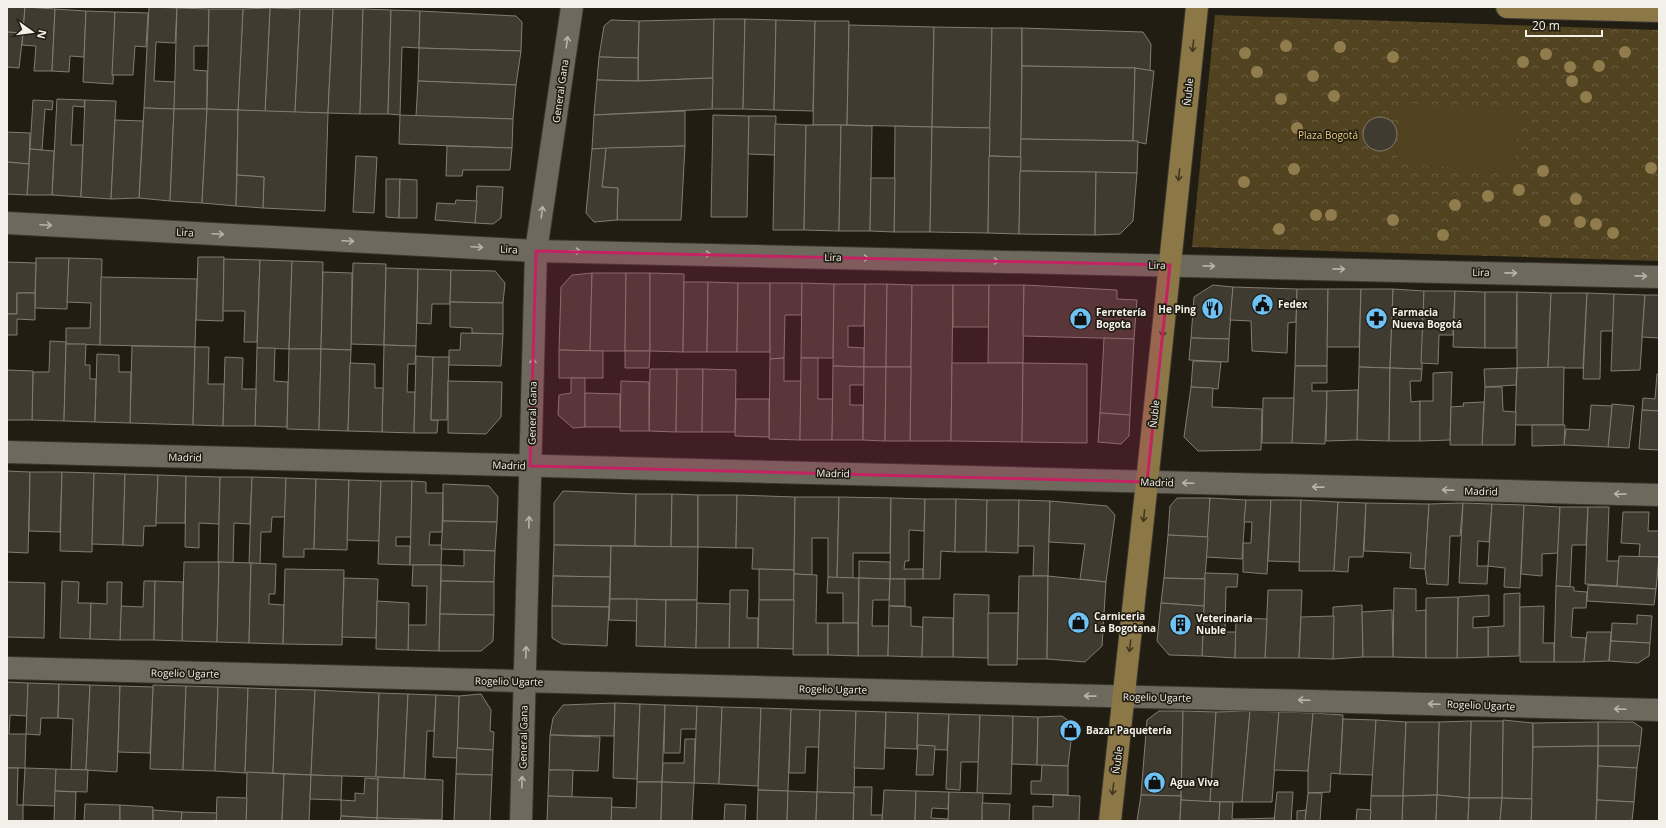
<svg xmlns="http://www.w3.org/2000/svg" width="1666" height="828" font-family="'Open Sans',sans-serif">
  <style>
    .park { fill: url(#park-crowns) }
    .garden { fill: #514220 }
    .building { fill: #403b31; stroke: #827d71 }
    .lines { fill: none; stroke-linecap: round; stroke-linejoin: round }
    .minor-casing { stroke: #393630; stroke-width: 24 }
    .major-casing { stroke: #393630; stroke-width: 24 }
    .minor { stroke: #6e695d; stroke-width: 22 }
    .major { stroke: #8c7746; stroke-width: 22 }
    .tree { fill: #917c4d }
    .oneway { stroke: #b7b3aa }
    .oneway2 { stroke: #413822 }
    .marked { fill: #c42362; fill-opacity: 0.2; stroke: #c42362; stroke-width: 3; stroke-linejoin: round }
    .labels { text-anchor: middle; stroke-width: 3.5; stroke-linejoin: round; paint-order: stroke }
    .street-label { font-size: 10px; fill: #f3f0e9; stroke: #211d13 }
    .park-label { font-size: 10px; fill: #edca7c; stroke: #211d13 }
    .poi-label { font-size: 10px; font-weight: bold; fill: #f3f0e9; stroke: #211d13; text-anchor: start }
  </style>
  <defs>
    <pattern id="park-crowns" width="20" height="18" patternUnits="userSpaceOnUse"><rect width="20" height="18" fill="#514220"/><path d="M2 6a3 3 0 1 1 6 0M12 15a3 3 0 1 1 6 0" fill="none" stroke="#6a5e40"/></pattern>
  </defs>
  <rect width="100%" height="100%" fill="#211d13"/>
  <polygon class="park" points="1215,15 1659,30 1659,261 1192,247"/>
  <polygon class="garden" points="1400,103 1519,109 1515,170 1397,164"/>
  <g class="building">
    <polygon points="7,7 25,7 23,33 7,32"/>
    <polygon points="25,7 55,9 52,71 34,71 36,46 22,45"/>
    <polygon points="149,7 177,8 175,43 156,42 154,81 176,82 174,109 144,108"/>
    <polygon points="177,8 209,9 208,46 194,46 194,70 207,71 207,109 174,109"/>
    <polygon points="270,8 300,9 295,113 265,112"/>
    <polygon points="270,8 265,112 238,110 243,9"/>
    <polygon points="55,9 86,11 84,57 70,56 69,72 52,71"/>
    <polygon points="209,9 243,9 238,110 207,109"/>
    <polygon points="300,9 333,9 328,113 295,113"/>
    <polygon points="333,9 363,9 360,114 328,113"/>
    <polygon points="363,9 391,10 388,114 360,114"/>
    <polygon points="391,10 420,11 419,48 402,47 400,115 388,114"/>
    <polygon points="86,11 115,12 113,84 83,82"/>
    <polygon points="420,11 516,16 522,22 521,51 419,48"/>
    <polygon points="115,12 148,13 146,47 135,46 133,75 112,75"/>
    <polygon points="714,19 713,78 638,81 639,21"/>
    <polygon points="714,19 745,19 743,109 712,109"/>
    <polygon points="745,19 776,20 774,110 743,109"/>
    <polygon points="611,20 639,21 638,58 599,57 604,26"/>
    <polygon points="776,20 815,21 813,111 774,110"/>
    <polygon points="815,21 849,21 847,125 813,125"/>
    <polygon points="849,25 934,27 932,127 847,125"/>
    <polygon points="934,27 992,28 990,128 932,127"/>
    <polygon points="992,28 1022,28 1021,157 989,156"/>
    <polygon points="1022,28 1143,32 1151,44 1150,71 1135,68 1022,66"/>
    <polygon points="7,32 23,33 19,68 7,67"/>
    <polygon points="419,48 521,51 516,85 418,81"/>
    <polygon points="599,57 638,58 638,81 597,80"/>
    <polygon points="1022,66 1135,68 1133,141 1021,139"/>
    <polygon points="1135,68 1154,71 1146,144 1133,141"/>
    <polygon points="713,78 712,109 594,115 597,80 638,81"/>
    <polygon points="418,81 516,85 513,119 416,116"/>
    <polygon points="57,99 85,100 84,107 73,106 71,145 83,145 81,197 52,195"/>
    <polygon points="33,100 53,101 52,110 45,109 42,150 30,149"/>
    <polygon points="85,100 116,101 111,199 81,197"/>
    <polygon points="144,108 174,109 170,201 139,198"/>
    <polygon points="174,109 207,109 202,203 170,201"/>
    <polygon points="207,109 238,110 236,206 202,203"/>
    <polygon points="238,110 328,113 325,211 263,208 264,177 237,175"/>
    <polygon points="685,111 685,146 592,149 594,115"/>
    <polygon points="400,115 513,119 512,148 399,144"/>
    <polygon points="713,115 749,116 747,217 711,217"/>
    <polygon points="749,116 776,116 775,155 748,154"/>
    <circle cx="1380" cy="134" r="17"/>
    <polygon points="115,120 143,121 139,198 111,199"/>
    <polygon points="775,124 806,125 804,230 773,230"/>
    <polygon points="806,125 841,125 839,231 804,230"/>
    <polygon points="841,125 872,126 870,231 839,231"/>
    <polygon points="895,126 932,127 930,232 894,232"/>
    <polygon points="932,127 990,128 988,233 930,232"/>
    <polygon points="7,132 30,133 29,164 7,162"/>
    <polygon points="1021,139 1138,141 1137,173 1020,171"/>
    <polygon points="447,146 512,148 510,170 463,170 462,176 446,176"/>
    <polygon points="685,146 681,220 617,220 618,188 602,187 606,148"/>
    <polygon points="606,148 602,187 618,188 617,220 594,222 586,213 592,149"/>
    <polygon points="30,149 54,151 52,195 27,195"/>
    <polygon points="356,156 377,157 374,213 353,212"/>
    <polygon points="989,156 1021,157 1019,234 988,233"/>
    <polygon points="7,162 29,164 27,195 7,194"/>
    <polygon points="1020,171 1096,172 1095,235 1019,234"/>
    <polygon points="1096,172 1137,173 1133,221 1120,234 1095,235"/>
    <polygon points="237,175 264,177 263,208 236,206"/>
    <polygon points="871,178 895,178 894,232 870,231"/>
    <polygon points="386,179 400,179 399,218 386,217"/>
    <polygon points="400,179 417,180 417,218 399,218"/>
    <polygon points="477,186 503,187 501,218 493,224 475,223"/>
    <polygon points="456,200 477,201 475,223 435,220 437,203 455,204"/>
    <polygon points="198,257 224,257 223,321 196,320"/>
    <polygon points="36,258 69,258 67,309 35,308"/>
    <polygon points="69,258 102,259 100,345 66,344 66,328 90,328 91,303 67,302"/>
    <polygon points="224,259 260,260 257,342 244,342 245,311 223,311"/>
    <polygon points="260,260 292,261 289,349 257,348"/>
    <polygon points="292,261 323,262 321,349 289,349"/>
    <polygon points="7,262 36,263 35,293 17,293 17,314 7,314"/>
    <polygon points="353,263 386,264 384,345 351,344"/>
    <polygon points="386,268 418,269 416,346 384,345"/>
    <polygon points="418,269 451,270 450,304 432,304 431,324 417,323"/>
    <polygon points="451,270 495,271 505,283 503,303 450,302"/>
    <polygon points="323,272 352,273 351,350 321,349"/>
    <polygon points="592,273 590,351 559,350 561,287 572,275"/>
    <polygon points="592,273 626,273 625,351 590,351"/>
    <polygon points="626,273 650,273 650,351 625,351"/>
    <polygon points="650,273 684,274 683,352 650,351"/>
    <polygon points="101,277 197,279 195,347 100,345"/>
    <polygon points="684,282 708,282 707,352 683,352"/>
    <polygon points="708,282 738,283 737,352 707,352"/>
    <polygon points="738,283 770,283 770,352 737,352"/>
    <polygon points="770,283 802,283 802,315 785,315 784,358 770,359"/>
    <polygon points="802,283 834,284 833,358 801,358"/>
    <polygon points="834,284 865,284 864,326 848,326 848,347 864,348 864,367 833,366"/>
    <polygon points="865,284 887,284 886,367 864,367"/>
    <polygon points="887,284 912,285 911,367 886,367"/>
    <polygon points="912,285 953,285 951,441 910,441"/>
    <rect x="953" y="285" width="36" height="42"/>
    <polygon points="989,285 1024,285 1023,363 988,363"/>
    <polygon points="1024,285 1117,290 1117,299 1137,300 1134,339 1023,336"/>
    <polygon points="1213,285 1233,287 1229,339 1191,338 1194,297"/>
    <polygon points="1233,287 1297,289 1296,322 1288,323 1287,353 1252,351 1251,321 1230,320"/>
    <polygon points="1297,289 1328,289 1327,366 1295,366"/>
    <polygon points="1328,289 1361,289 1359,347 1327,347"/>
    <polygon points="1361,289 1393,289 1390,368 1359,367"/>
    <polygon points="1393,289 1424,291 1422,369 1390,368"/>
    <polygon points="1424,291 1455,291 1453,335 1439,335 1438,364 1421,363"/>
    <polygon points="1455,291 1485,292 1485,348 1453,347"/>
    <polygon points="1485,292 1517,292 1516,348 1485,348"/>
    <polygon points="1517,292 1551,293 1548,368 1517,368"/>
    <polygon points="17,293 35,293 35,320 17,319 17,335 7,335 7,314 17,314"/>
    <polygon points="1551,293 1587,293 1583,368 1548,368"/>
    <polygon points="1587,293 1614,294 1613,331 1601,331 1600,379 1583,379"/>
    <polygon points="1614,294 1645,295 1640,370 1611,371"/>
    <polygon points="1645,295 1659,295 1659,338 1642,337"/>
    <polygon points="450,302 503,303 503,334 472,333 472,328 450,327"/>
    <polygon points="461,333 503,334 501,366 449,365 449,350 460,350"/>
    <polygon points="1104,338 1134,339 1130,415 1100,413"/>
    <polygon points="1191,338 1229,339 1228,362 1189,360"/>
    <polygon points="50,341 66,342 64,421 32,420 33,372 49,372"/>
    <polygon points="66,344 86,344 85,365 90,365 90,379 96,379 95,422 64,421"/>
    <polygon points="384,345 416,346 415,364 408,364 407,392 415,392 414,433 382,432"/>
    <polygon points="132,346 195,347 193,425 130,423"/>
    <polygon points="195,347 209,347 208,384 224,384 223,426 193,425"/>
    <polygon points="257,348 275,348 274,381 288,382 287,427 255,426"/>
    <polygon points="289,349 321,349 319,430 287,429"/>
    <polygon points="321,349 351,350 348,431 319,430"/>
    <polygon points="559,350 603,351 603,378 559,378"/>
    <polygon points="625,351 650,351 649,368 625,368"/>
    <polygon points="97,354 119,355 119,372 131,372 130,423 95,422"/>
    <polygon points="416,356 433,357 431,420 438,420 437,433 414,433"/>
    <polygon points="225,357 243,358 242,389 256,389 255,426 223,426"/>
    <polygon points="433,357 449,357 447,420 431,420"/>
    <polygon points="784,358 784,381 801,381 800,440 769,439 770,359"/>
    <polygon points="801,358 818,358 818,399 833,399 832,440 800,440"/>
    <polygon points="1193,361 1221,362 1218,389 1191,387"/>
    <polygon points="350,363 375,364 375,388 383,388 382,432 348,431"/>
    <polygon points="952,363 1023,363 1022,442 951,441"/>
    <polygon points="1023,363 1087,364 1087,443 1022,442"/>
    <polygon points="833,366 864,367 864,385 850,385 850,405 863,405 863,440 832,440"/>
    <polygon points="1295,366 1327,366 1327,383 1312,383 1312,391 1327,391 1325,444 1292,443"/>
    <polygon points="864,367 886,367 885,441 863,440"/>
    <polygon points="886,367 911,367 910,441 885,441"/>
    <polygon points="1359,367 1390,368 1389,441 1357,440"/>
    <polygon points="1564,367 1563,425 1515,425 1517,368"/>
    <polygon points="1390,368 1422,369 1421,381 1410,381 1411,402 1420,401 1420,441 1389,441"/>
    <polygon points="1517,368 1516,385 1485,387 1484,369"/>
    <polygon points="650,369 677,369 676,432 649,431"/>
    <polygon points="677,369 703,369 702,432 676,432"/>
    <polygon points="703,369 736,370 735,432 702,432"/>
    <polygon points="7,370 33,371 32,420 7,420"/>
    <polygon points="1452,372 1450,440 1420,441 1420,401 1433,401 1433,373"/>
    <polygon points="1657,374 1659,374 1659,411 1642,410 1643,398 1655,399"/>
    <polygon points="571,378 585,378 585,427 573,428 558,415 559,395 571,393"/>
    <polygon points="448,381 502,382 501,417 486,434 448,433"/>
    <polygon points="621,381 649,382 649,431 620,431"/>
    <polygon points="1191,387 1213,388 1212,407 1262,409 1261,450 1198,451 1184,437"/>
    <polygon points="1485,387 1502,387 1503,411 1516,412 1515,445 1482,445"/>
    <polygon points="1358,390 1357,440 1326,441 1327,391"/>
    <polygon points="585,393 620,394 620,427 585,427"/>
    <polygon points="1263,398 1294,398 1292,443 1262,443"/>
    <polygon points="736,399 769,399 769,437 735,436"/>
    <polygon points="1484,402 1482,445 1450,445 1451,407 1464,406 1463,403"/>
    <polygon points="1612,404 1634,406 1629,448 1608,447"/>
    <polygon points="1591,405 1612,406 1608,447 1564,445 1566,429 1589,430"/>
    <polygon points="1642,410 1659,411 1659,450 1639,449"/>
    <polygon points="1100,413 1130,415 1129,436 1121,444 1098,442"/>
    <polygon points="1532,425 1565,425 1564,445 1532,446"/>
    <polygon points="7,471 30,472 28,553 7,552"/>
    <polygon points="30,472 62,472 60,532 29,531"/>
    <polygon points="62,472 94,473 92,552 60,551"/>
    <polygon points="94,473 125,474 123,545 92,544"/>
    <polygon points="125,474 158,475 156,526 144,526 143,546 123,545"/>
    <polygon points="158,475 186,476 185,523 156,523"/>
    <polygon points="186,476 220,477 219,524 199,523 199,548 185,547"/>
    <polygon points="220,477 252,477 250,524 234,523 233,563 218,562"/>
    <polygon points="252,477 286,478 285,517 272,517 271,532 261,532 260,564 249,563"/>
    <polygon points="286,478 316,479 314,549 304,549 304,557 283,557"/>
    <polygon points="316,479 349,480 347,550 314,549"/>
    <polygon points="349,480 381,481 379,541 347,540"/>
    <polygon points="381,481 412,481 411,537 396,537 396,546 410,546 410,565 378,564"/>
    <polygon points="412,481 426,482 426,493 443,493 442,532 430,532 429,545 442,545 441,565 410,565"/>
    <polygon points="443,484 489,486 498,497 497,522 443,521"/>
    <polygon points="563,491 636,494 635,546 554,545 554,503"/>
    <polygon points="636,494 672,494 671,547 635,546"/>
    <polygon points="672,494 698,495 698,547 671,547"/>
    <polygon points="698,495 737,495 736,548 698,547"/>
    <polygon points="737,495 795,497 794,570 752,569 753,548 736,548"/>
    <polygon points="795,497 839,497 837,578 828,577 828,538 812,538 812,575 794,574"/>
    <polygon points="839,497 891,498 890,553 853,553 853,578 837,578"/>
    <polygon points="891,498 925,499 924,531 909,530 909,561 905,561 904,569 923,569 923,579 890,579"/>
    <polygon points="1177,498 1210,498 1208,537 1168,535 1170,506"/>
    <polygon points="1210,498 1246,500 1242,559 1206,557"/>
    <polygon points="925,499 956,499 955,552 941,551 940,579 923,579"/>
    <polygon points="956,499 987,500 986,552 955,552"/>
    <polygon points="987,500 1019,500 1018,553 986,552"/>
    <polygon points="1019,500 1050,501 1048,576 1033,576 1034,546 1018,546"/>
    <polygon points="1246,500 1271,500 1267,574 1243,572 1243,543 1251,543 1252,522 1244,522"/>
    <polygon points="1271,500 1301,500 1300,562 1268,561"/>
    <polygon points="1301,500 1338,502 1334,571 1299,571"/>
    <polygon points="1050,501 1107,506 1115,515 1106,582 1080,579 1085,544 1049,542"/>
    <polygon points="1338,502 1366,503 1363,557 1349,557 1348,572 1334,571"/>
    <polygon points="1366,503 1429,504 1425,569 1410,568 1411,553 1364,551"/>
    <polygon points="1463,503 1460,536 1450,536 1448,585 1427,584 1425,569 1429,504"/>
    <polygon points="1463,503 1492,504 1489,542 1478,541 1477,566 1488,566 1487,584 1459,583"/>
    <polygon points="1492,504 1524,505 1520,588 1504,587 1505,568 1488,566"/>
    <polygon points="1524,505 1560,507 1558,553 1542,554 1542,576 1521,574"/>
    <polygon points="1560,507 1588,507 1586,545 1572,545 1570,587 1556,586"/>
    <polygon points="1588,507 1609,507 1607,561 1619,561 1617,586 1585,584"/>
    <polygon points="1623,512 1649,512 1648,531 1659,531 1659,557 1639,557 1640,544 1621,543"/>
    <polygon points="443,521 497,522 495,551 441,549"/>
    <polygon points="1168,535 1208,537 1205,579 1164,578"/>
    <polygon points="554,545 611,546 610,577 553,576"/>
    <polygon points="611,546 698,547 697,600 610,599"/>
    <polygon points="464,550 495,551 494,582 441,581 441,565 464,566"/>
    <polygon points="1619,556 1659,557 1656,589 1617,586"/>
    <polygon points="859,561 890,562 890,579 859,578"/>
    <polygon points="184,562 219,562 217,642 182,641"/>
    <polygon points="219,562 251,563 249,643 217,642"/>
    <polygon points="251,563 276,564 275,594 269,594 269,604 284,605 283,644 249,643"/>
    <polygon points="413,565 441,565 439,651 408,650 408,625 426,625 427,586 412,586"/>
    <polygon points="285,569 344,570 342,645 283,644"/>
    <polygon points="759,569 794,570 794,600 759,600"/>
    <polygon points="1205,573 1238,574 1237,587 1226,587 1225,632 1236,632 1235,658 1202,656"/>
    <polygon points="794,574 817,575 816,623 828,623 828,655 793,655"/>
    <polygon points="553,576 610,577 609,607 552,606"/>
    <polygon points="1019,576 1048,576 1047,659 1017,659"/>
    <polygon points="1048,576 1106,582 1102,646 1085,662 1047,659"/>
    <polygon points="828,577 859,578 858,623 843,623 843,593 827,593"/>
    <polygon points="344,578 378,579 376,638 342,637"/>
    <polygon points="859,578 890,579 889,600 873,600 872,626 889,626 888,656 858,656"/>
    <polygon points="1164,578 1205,579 1204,606 1161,603"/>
    <polygon points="890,579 905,579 905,606 889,606"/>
    <polygon points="62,581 79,582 78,603 91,603 90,639 60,638"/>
    <polygon points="144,581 155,581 154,640 120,640 121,606 143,607"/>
    <polygon points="155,581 183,582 182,641 154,640"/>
    <polygon points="441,581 494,582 494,615 440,614"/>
    <polygon points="7,582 45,583 44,638 7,637"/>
    <polygon points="107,582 122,582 120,640 90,639 91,603 107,604"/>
    <polygon points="1588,585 1656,589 1654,605 1587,601"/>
    <polygon points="1556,586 1574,587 1574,591 1587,592 1586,608 1573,608 1571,637 1586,638 1584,662 1554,662"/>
    <polygon points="1394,588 1416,589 1416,611 1426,610 1426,658 1393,657"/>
    <polygon points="730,590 748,590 747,618 758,618 758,648 729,648"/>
    <polygon points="1268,590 1302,590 1299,658 1265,658"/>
    <polygon points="1520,593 1519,656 1488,657 1488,627 1504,626 1504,594"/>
    <polygon points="954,594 989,595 988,658 953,657"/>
    <polygon points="1489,595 1489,616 1473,617 1473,628 1488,627 1488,657 1457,658 1458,597"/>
    <polygon points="1458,597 1457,658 1426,658 1426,598"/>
    <polygon points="610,599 637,599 637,621 609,620"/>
    <polygon points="637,599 666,600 665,647 636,646"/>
    <polygon points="666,600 697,600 696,648 665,647"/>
    <polygon points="759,600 794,600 793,649 758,648"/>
    <polygon points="377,601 409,603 408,650 376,649"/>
    <polygon points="697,603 730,604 729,648 696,648"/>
    <polygon points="1161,603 1204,606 1202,656 1169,655 1157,641"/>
    <polygon points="1362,605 1363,657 1333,659 1333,607"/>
    <polygon points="552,606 609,607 607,646 562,644 552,638"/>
    <polygon points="889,606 911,607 911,626 923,627 922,657 888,656"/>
    <polygon points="1544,606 1543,643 1554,643 1554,662 1520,662 1520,607"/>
    <polygon points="1392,610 1393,657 1363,657 1362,612"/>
    <polygon points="988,613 1018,613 1017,665 988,665"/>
    <polygon points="440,614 494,615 493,641 481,651 439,651"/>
    <polygon points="1637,615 1652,616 1650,643 1611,641 1612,623 1637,624"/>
    <polygon points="1334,616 1333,659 1299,658 1301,617"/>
    <polygon points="923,617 953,618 953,657 922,657"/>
    <polygon points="1236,618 1267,619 1265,658 1235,658"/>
    <polygon points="828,623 858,623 858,656 828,655"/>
    <polygon points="1587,632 1611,632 1609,661 1584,662"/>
    <polygon points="1611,641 1650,643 1649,656 1638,663 1609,661"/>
    <polygon points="7,682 28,683 27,716 10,715 9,734 26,734 25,768 7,768"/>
    <polygon points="28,683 59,684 58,718 41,718 40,735 26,734"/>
    <polygon points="59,684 90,685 86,770 71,770 73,719 58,718"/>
    <polygon points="90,685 120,686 117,772 86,770"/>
    <polygon points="153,685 186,686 183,770 150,769"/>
    <polygon points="120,686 153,687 150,753 118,752"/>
    <polygon points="186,686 218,687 215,771 183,770"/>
    <polygon points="218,687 248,688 245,773 215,771"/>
    <polygon points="248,688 276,689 273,773 245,773"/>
    <polygon points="276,689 315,690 311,775 273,773"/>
    <polygon points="315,690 379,693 376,777 311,775"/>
    <polygon points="379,693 408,694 404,778 376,777"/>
    <polygon points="408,694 436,695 434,731 427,731 425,779 404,778"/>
    <polygon points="481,694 491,710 490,731 494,732 493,750 457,748 459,696"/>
    <polygon points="436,695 459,696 457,758 433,757"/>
    <polygon points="615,703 614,736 550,735 553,718 563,705"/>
    <polygon points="615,703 640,704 637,779 613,778"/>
    <polygon points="640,704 665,705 662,782 637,782"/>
    <polygon points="665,705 697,706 696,729 681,729 680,753 664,753"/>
    <polygon points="697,706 722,707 719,784 694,783"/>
    <polygon points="722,707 761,708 758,786 719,784"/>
    <polygon points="761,708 791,709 788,791 758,790"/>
    <polygon points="791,709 820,710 819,747 806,747 805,773 789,773"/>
    <polygon points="820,710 856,711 854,793 817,792"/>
    <polygon points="856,711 886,712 884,769 854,768"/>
    <polygon points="1159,711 1183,711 1181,796 1141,795 1147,720"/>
    <polygon points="1183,711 1216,712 1210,802 1181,800"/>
    <polygon points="1250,711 1242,802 1210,802 1216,712"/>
    <polygon points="1250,711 1279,712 1272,802 1242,802"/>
    <polygon points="886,712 918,713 917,749 885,748"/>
    <polygon points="1279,712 1313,713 1308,771 1274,770"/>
    <polygon points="918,713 949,714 947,750 917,749"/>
    <polygon points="1313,713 1343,715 1340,774 1331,773 1330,792 1308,793 1308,771"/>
    <polygon points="949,714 980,715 979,762 961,762 960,790 946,789"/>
    <polygon points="980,715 1013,716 1011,794 977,793"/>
    <polygon points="1013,716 1038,717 1037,765 1012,764"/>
    <polygon points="1062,716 1073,724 1068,766 1037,765 1038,717"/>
    <polygon points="1343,719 1376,720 1374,775 1340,774"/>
    <polygon points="1376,720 1406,722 1403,796 1371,796"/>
    <polygon points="1503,720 1533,723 1532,799 1502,798"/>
    <polygon points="1471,721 1503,721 1502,798 1469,798"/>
    <polygon points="1471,721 1469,798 1437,795 1439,722"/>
    <polygon points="1406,722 1439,722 1437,795 1403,796"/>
    <polygon points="1598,722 1633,722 1642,728 1640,746 1598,746"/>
    <polygon points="1598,722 1598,746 1533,747 1533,723"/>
    <polygon points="550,735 600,737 598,771 549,770"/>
    <polygon points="685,739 695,739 694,783 662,782 663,763 684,763"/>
    <polygon points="918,745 935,746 933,775 916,775"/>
    <polygon points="1598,746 1640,746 1637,768 1598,766"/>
    <polygon points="1598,746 1596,821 1531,821 1533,747"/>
    <polygon points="457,748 493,750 492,775 456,774"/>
    <polygon points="1042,765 1068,766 1068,795 1031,794 1031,781 1041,781"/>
    <polygon points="1598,766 1637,768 1634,802 1597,800"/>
    <polygon points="7,768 18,768 17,805 23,805 23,821 7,821"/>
    <polygon points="25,768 56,769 55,806 23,805"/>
    <polygon points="56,769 88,770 87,792 55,791"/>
    <polygon points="549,770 573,770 572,797 548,796"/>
    <polygon points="247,772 284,774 282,821 246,821"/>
    <polygon points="284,774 311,775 309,821 282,821"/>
    <polygon points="456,774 492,775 490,821 454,821"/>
    <polygon points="311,775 342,776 341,800 310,799"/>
    <polygon points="378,777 443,780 442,820 377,818"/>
    <polygon points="365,778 378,779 377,818 341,816 341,800 355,801 355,793 364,794"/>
    <polygon points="637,782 662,782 661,821 611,821 611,807 636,808"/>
    <polygon points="662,782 694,783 692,821 661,821"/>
    <polygon points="854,787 872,787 871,815 883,815 882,821 853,821"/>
    <polygon points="758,790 788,791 787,821 757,821"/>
    <polygon points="884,790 916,791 915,821 882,821"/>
    <polygon points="55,791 76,792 75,821 54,821"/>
    <polygon points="788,791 817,792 816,821 787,821"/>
    <polygon points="916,791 949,792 948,809 932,808 931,818 948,819 948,821 915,821"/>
    <polygon points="817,792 854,793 853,821 816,821"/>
    <polygon points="949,792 983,793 982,821 948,821"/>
    <polygon points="1277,792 1293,792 1291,821 1274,821"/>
    <polygon points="1308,793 1322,793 1320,821 1305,821"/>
    <polygon points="1053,795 1080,796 1079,821 1033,821 1033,806 1053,807"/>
    <polygon points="1141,795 1181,796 1180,821 1137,821"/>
    <polygon points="1437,795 1436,821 1402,821 1403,796"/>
    <polygon points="1437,795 1469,798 1468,821 1436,821"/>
    <polygon points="548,796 612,798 611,821 547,821"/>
    <polygon points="1371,796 1403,796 1402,821 1370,821"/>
    <polygon points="217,797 247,798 246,821 216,821"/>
    <polygon points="1469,798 1502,798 1500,821 1468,821"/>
    <polygon points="1502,798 1532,799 1531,821 1500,821"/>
    <polygon points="1181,800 1220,802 1219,821 1180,821"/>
    <polygon points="1597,800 1634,802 1632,821 1596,821"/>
    <polygon points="1220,802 1233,802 1232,819 1243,819 1243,821 1219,821"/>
    <polygon points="982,803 1010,804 1009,821 982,821"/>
    <polygon points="85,804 120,805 120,821 84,821"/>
    <polygon points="725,804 746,805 745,821 724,821"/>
    <polygon points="120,805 153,807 153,821 120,821"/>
    <polygon points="1357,809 1371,810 1370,821 1356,821"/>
    <polygon points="153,810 182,812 181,821 153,821"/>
    <polygon points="1306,810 1305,821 1297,821 1297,811"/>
    <polygon points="182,812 217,813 216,821 181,821"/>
    <polygon points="341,816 377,818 377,821 340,821"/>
    <polygon points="377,818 442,820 377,821"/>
    <polygon points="1275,818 1274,821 1243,821 1243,819"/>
  </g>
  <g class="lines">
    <defs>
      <g id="minor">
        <polyline points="7,223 536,251 1659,277"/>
        <polyline points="7,452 1659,495"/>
        <polyline points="7,668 1659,710"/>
        <polyline points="521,821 536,251 572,7"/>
      </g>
      <g id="major">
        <polyline points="1507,7 1659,11"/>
        <polyline points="1110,821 1147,482 1197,7"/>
      </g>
    </defs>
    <use href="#minor" class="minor-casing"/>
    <use href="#major" class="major-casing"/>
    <use href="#minor" class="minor"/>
    <use href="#major" class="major"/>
  </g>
  <g class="tree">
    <circle cx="1286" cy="46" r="6"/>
    <circle cx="1340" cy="47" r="6"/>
    <circle cx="1625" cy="52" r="6"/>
    <circle cx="1245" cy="53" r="6"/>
    <circle cx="1546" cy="54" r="6"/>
    <circle cx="1393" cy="57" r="6"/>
    <circle cx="1523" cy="62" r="6"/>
    <circle cx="1599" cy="66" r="6"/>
    <circle cx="1570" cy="67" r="6"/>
    <circle cx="1257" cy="72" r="6"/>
    <circle cx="1313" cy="76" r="6"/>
    <circle cx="1572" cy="81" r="6"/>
    <circle cx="1334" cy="96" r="6"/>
    <circle cx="1586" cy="97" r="6"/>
    <circle cx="1281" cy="99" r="6"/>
    <circle cx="1297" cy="128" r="6"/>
    <circle cx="1651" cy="168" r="6"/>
    <circle cx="1294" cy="169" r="6"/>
    <circle cx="1543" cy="171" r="6"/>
    <circle cx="1244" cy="182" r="6"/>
    <circle cx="1519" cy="190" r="6"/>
    <circle cx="1488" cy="196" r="6"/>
    <circle cx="1576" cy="199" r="6"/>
    <circle cx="1455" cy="205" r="6"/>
    <circle cx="1316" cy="215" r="6"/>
    <circle cx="1331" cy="215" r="6"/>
    <circle cx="1393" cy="220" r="6"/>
    <circle cx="1545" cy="221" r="6"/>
    <circle cx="1580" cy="222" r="6"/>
    <circle cx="1596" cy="224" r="6"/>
    <circle cx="1279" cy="229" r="6"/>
    <circle cx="1613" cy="233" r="6"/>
    <circle cx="1443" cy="235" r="6"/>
  </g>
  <defs><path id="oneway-shaft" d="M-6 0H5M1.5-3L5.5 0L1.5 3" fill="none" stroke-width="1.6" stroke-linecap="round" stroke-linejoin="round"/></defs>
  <g class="oneway">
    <use href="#oneway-shaft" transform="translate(567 42) rotate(-82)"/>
    <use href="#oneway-shaft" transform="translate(542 212) rotate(-82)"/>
    <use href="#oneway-shaft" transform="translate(46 225) rotate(3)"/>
    <use href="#oneway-shaft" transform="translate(218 234) rotate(3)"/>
    <use href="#oneway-shaft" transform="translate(348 241) rotate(3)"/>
    <use href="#oneway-shaft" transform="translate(477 247) rotate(3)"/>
    <use href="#oneway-shaft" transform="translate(575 251) rotate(1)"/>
    <use href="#oneway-shaft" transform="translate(705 254) rotate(1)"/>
    <use href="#oneway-shaft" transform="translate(863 258) rotate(1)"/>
    <use href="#oneway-shaft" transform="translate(993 261) rotate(1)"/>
    <use href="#oneway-shaft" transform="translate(1209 266) rotate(1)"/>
    <use href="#oneway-shaft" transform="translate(1339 269) rotate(1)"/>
    <use href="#oneway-shaft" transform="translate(1511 273) rotate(1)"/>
    <use href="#oneway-shaft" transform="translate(1641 276) rotate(1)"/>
    <use href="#oneway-shaft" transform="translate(533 364) rotate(-89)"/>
    <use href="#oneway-shaft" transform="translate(1188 483) rotate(-178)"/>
    <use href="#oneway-shaft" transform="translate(1318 487) rotate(-179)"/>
    <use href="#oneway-shaft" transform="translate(1448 490) rotate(-179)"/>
    <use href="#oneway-shaft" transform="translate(1620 494) rotate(-179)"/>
    <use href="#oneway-shaft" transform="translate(529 522) rotate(-88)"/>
    <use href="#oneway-shaft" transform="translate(526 652) rotate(-88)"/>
    <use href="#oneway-shaft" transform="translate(1090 696) rotate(-179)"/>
    <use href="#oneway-shaft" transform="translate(1304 700) rotate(-178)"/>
    <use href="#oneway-shaft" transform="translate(1434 704) rotate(-178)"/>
    <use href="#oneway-shaft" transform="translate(1620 709) rotate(-178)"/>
    <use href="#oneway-shaft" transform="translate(522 782) rotate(-89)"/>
  </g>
  <g class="oneway2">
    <use href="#oneway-shaft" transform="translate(1193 46) rotate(96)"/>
    <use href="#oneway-shaft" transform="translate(1179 175) rotate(96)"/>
    <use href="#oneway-shaft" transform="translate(1163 331) rotate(96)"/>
    <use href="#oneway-shaft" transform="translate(1144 516) rotate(96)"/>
    <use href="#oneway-shaft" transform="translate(1130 646) rotate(96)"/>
    <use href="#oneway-shaft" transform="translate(1113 789) rotate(97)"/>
  </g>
  <path class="marked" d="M536,251L1170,265L1147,482L530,466Z"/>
  <defs>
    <symbol id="civic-disc" viewBox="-11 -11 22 22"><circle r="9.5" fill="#6fc2f4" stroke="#211d13"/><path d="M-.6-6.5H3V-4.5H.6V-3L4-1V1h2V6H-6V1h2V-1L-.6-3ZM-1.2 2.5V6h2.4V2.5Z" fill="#111"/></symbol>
    <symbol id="restaurant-disc" viewBox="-11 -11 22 22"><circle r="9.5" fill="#6fc2f4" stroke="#211d13"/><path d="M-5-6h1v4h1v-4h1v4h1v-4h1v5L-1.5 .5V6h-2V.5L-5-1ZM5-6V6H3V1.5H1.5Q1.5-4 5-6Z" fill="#111"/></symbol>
    <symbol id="shop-disc" viewBox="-11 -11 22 22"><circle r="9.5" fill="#6fc2f4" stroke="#211d13"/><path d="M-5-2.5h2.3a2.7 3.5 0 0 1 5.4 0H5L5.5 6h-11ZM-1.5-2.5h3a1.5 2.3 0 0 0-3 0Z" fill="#111"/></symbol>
    <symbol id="pharmacy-disc" viewBox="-11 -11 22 22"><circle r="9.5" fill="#6fc2f4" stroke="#211d13"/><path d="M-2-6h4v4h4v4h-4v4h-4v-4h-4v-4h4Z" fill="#111"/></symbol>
    <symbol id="building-disc" viewBox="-11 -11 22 22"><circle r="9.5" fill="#6fc2f4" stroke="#211d13"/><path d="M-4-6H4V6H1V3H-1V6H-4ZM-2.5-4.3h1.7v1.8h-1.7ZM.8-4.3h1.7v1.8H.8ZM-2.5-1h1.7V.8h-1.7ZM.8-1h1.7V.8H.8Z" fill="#111"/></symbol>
  </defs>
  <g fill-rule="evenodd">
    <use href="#civic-disc" x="1250" y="292" width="25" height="25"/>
    <use href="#restaurant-disc" x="1200" y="296" width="25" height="25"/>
    <use href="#shop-disc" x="1068" y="306" width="25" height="25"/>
    <use href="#pharmacy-disc" x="1364" y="306" width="25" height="25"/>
    <use href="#shop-disc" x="1066" y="610" width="25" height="25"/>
    <use href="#building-disc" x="1168" y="612" width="25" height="25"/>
    <use href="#shop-disc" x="1058" y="718" width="25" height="25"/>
    <use href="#shop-disc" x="1142" y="770" width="25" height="25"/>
  </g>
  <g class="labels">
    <g class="street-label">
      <text transform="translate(560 91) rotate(-82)" y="4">General Gana</text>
      <text transform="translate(1188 92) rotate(-84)" y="4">Ñuble</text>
      <text transform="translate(185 232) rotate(3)" y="4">Lira</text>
      <text transform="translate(509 249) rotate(3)" y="4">Lira</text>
      <text transform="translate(833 257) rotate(1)" y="4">Lira</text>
      <text transform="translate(1157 265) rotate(1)" y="4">Lira</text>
      <text transform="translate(1481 272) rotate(1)" y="4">Lira</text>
      <text transform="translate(532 413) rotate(-89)" y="4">General Gana</text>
      <text transform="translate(1154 414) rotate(-84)" y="4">Ñuble</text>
      <text transform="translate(185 457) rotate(1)" y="4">Madrid</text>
      <text transform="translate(509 465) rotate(2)" y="4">Madrid</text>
      <text transform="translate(833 473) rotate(2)" y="4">Madrid</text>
      <text transform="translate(1157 482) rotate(2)" y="4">Madrid</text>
      <text transform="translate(1481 491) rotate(1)" y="4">Madrid</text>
      <text transform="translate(185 673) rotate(1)" y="4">Rogelio Ugarte</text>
      <text transform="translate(509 681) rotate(1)" y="4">Rogelio Ugarte</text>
      <text transform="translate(833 689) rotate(1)" y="4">Rogelio Ugarte</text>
      <text transform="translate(1157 697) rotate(1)" y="4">Rogelio Ugarte</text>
      <text transform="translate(1481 705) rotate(2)" y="4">Rogelio Ugarte</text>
      <text transform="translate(523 737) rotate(-89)" y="4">General Gana</text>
      <text transform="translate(1117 760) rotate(-83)" y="4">Ñuble</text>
    </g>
    <g class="park-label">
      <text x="1328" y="139">Plaza Bogotá</text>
    </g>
    <g class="poi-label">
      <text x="1278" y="308">Fedex</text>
      <text x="1196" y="313" text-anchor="end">He Ping</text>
      <text x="1096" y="316">Ferretería<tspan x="1096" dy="12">Bogota</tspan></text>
      <text x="1392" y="316">Farmacia<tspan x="1392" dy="12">Nueva Bogotá</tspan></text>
      <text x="1094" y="620">Carniceria<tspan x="1094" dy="12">La Bogotana</tspan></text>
      <text x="1196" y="622">Veterinaria<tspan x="1196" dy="12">Nuble</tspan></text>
      <text x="1086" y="734">Bazar Paquetería</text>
      <text x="1170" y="786">Agua Viva</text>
    </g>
  </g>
  <rect width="1666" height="828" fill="none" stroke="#f3f0e9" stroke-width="16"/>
  <g transform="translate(32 32) rotate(104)" stroke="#211d13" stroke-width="3" paint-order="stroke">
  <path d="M0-3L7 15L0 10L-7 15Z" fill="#f3f0e9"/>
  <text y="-6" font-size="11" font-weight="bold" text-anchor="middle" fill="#f3f0e9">N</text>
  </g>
  <path d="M1526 30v6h76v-6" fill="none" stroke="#f3f0e9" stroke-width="2"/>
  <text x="1532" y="30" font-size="12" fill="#f3f0e9" stroke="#211d13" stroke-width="3" paint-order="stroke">20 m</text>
</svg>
